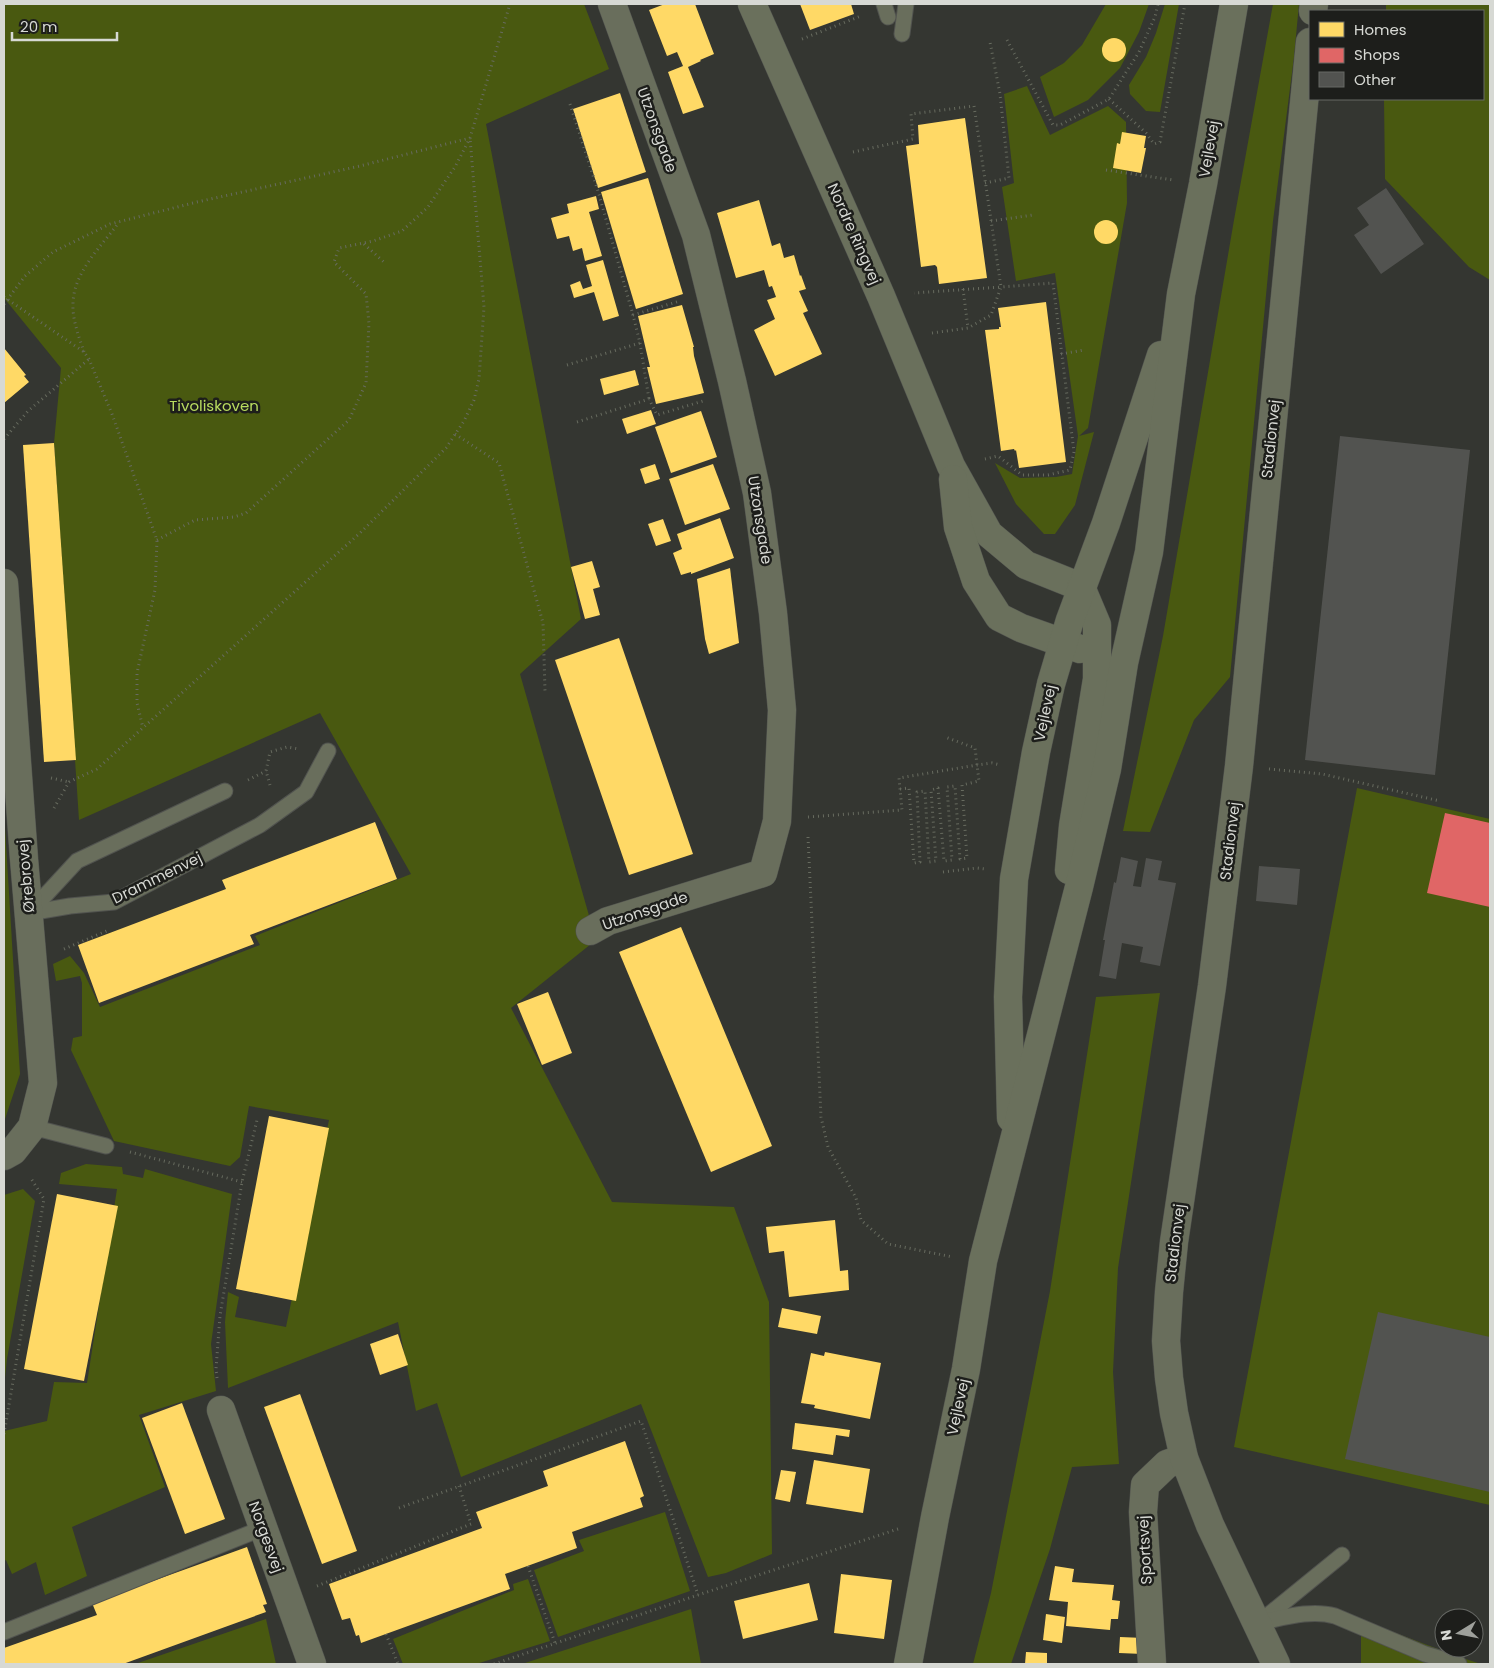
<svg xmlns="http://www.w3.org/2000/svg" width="1494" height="1668" font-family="Poppins,sans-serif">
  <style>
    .green { fill: #495910 }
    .homes { fill: #ffd966 }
    .shops { fill: #e06666 }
    .building { fill: #525350 }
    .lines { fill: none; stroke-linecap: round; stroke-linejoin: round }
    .lane-casing { stroke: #51534f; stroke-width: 17 }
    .street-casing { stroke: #51534f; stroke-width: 29 }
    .secondary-casing { stroke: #51534f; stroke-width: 29 }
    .path { stroke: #676b5f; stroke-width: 3; stroke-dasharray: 1 4; stroke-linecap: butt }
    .lane { stroke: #696e5c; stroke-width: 15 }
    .street { stroke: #696e5c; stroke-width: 28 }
    .secondary { stroke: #6a705c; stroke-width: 28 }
    .labels { text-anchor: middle; stroke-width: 5; stroke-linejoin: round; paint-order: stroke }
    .street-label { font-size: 15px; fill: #d7d9d4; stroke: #1d1e1b }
    .park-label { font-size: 15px; fill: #b9dc5f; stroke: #1d1e1b }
  </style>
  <rect width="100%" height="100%" fill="#343631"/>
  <g class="green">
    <polygon points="4,4 584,4 609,69 486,124 581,619 520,674 596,940 511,1008 612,1202 734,1207 769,1302 772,1554 726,1573 708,1577 641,1404 461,1477 437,1403 416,1411 398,1322 228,1388 225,1322 228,1292 239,1297 235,1317 286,1327 329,1120 249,1106 240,1157 230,1166 114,1141 71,1050 73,1038 82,1036 82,983 80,976 56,981 53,964 70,956 84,973 100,1007 260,945 255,936 411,874 320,713 79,820 54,443 61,368 4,298"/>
    <polygon points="1106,4 1149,4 1139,32 1120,68 1088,100 1054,117 1040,77 1064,63 1082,45"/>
    <polygon points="1165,4 1179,4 1160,112 1146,111 1130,94 1129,85 1146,57 1156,33"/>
    <polygon points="1273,4 1299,4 1294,57 1273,221 1230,677 1194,720 1150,832 1123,831 1163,636 1234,220"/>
    <polygon points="1386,4 1490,4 1490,280 1469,267 1385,179 1384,99 1483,99 1483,11 1386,11"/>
    <polygon points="1027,86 1050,135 1108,106 1126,122 1127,203 1088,428 1079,436 1094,432 1075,505 1055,534 1044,534 1016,504 995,463 1020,478 1056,477 1072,474 1078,436 1055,273 1016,281 1002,187 1014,183 1004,94"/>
    <polygon points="1357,788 1490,819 1490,1505 1234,1447"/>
    <polygon points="4,811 20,1074 4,1122"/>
    <polygon points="1160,993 1118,1268 1113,1372 1119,1464 1072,1467 1050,1549 1011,1664 973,1664 991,1593 1050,1291 1096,997"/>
    <polygon points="86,1164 122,1167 123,1174 143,1178 145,1169 232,1194 211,1344 216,1391 139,1415 165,1487 72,1527 87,1576 45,1595 36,1562 12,1574 6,1560 4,1561 4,1431 47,1421 54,1382 87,1383 117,1189 59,1184 61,1173"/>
    <polygon points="23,1189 35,1201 7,1359 4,1387 4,1195"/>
    <polygon points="665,1512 690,1591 558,1637 534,1570 584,1551 579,1540"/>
    <polygon points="528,1579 550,1641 476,1664 403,1664 393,1639 514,1590 513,1584"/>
    <polygon points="691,1609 701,1664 522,1664"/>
    <polygon points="266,1619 276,1664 135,1664"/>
    <path d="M1361,1620C1401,1634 1440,1651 1481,1664H1361Z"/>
  </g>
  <g class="homes">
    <polygon points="665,4 695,4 714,54 700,60 701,61 688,67 704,107 683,114 668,72 683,66 677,52 667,56 649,10"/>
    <polygon points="800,4 851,4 854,14 810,30"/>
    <circle cx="1114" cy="50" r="12"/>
    <polygon points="620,93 646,172 598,188 573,109"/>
    <polygon points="965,118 987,278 939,284 937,267 935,265 921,267 906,146 919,144 918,125"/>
    <polygon points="1122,132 1146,136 1144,148 1146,148 1141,173 1113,168 1117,143 1120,144"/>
    <polygon points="648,178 683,294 636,309 601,192"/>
    <polygon points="596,196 599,209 589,212 602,256 585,261 582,248 573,251 569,236 557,239 551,218 569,213 567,204"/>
    <polygon points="759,200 772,246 780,243 784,258 794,255 800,276 801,275 806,289 799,291 808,311 803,313 822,354 775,376 754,330 775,319 767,300 776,297 772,286 769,287 764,270 736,278 717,213"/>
    <circle cx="1106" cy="232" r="12"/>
    <polygon points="603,260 619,316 603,321 594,292 574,298 570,285 580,281 583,289 592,286 586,265"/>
    <polygon points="1046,302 1066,462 1019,468 1016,450 1015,451 1014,449 1001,451 985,330 999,329 999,327 1001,327 998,308"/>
    <polygon points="682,305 694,347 693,347 694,356 704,393 656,404 647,367 650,367 638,316"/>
    <polygon points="4,348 26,375 24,376 29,382 4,403"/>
    <polygon points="635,370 639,385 604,395 600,379"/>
    <polygon points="651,410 656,424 627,434 622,419"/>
    <polygon points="701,411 717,457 671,473 655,427"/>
    <polygon points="54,443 76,760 44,762 23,445"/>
    <polygon points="655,464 660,479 645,484 640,469"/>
    <polygon points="713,464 730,509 685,525 669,479"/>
    <polygon points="720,518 734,558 691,574 691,572 681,575 673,553 682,549 677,534"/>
    <polygon points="663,519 671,541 656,546 648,524"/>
    <polygon points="592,561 600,587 593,589 600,615 585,619 571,567"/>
    <polygon points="730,568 739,643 709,654 705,639 697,579"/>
    <polygon points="619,638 693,854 629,875 555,660"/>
    <polygon points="375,822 397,879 250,935 254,944 99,1003 78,945 226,889 222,880"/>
    <polygon points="681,927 772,1146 711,1172 619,952"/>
    <polygon points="548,992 572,1053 542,1065 517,1004"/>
    <polygon points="269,1116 329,1128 296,1301 236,1289"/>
    <polygon points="57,1194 118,1206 84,1381 24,1369"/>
    <polygon points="835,1220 840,1271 848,1270 849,1290 789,1297 784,1251 769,1253 766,1227"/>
    <polygon points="782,1308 821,1316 817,1334 778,1327"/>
    <polygon points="398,1334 408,1365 380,1375 370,1344"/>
    <polygon points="825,1352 881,1363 870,1419 814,1408 815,1405 801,1403 811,1353 824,1356"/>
    <polygon points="300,1394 357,1551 322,1564 264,1407"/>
    <polygon points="182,1403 225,1519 185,1534 142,1418"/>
    <polygon points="795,1423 836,1428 850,1430 849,1437 836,1435 833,1455 792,1449"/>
    <polygon points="625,1441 644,1496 640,1498 643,1507 572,1532 577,1548 505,1574 510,1589 361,1643 359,1635 356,1636 350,1618 342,1620 329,1584 482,1528 476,1512 548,1486 543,1471"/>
    <polygon points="814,1460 870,1469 863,1513 806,1504"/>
    <polygon points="781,1470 796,1472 790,1502 775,1499"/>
    <polygon points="247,1547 267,1604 263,1605 266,1612 123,1664 4,1664 4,1648 97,1615 92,1603"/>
    <polygon points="1055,1566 1074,1569 1072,1582 1114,1585 1112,1600 1120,1601 1118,1619 1111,1619 1110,1630 1066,1626 1068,1602 1049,1600"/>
    <polygon points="841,1574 892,1580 884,1639 834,1633"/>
    <polygon points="809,1583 818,1620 743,1639 734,1601"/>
    <polygon points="1046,1614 1065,1617 1062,1643 1043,1640"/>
    <polygon points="1120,1637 1144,1638 1143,1654 1119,1653"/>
    <polygon points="1026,1652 1047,1653 1047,1664 1025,1664"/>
  </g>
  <polygon class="shops" points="1445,813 1490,823 1490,907 1427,893"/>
  <g class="building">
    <polygon points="1386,188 1424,244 1381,274 1354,235 1369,225 1357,208"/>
    <polygon points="1340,436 1470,450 1435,775 1305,760"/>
    <polygon points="1121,857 1138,861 1133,886 1141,887 1146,858 1162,861 1158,880 1176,883 1160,966 1140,962 1143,947 1122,943 1116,979 1099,976 1105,940 1103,940 1114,882 1116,883"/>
    <polygon points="1259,866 1300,869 1297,905 1256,901"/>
    <polygon points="1378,1312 1490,1337 1490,1492 1345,1459"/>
  </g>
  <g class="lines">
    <defs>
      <g id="lane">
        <polyline points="884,4 888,17"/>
        <polyline points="902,34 906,4"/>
        <polyline points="29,913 70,906 114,902 260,825 306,792 328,751"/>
        <polyline points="29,913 77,861 225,791"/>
        <polyline points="32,1127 106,1146"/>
        <polyline points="1261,1621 1342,1555"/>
        <path d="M1258,1623C1283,1618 1310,1609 1335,1616L1425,1654L1459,1664"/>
        <polyline points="4,1632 263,1528"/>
      </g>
      <g id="street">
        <polyline points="1313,11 1314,4"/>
        <polyline points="4,583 24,859 43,1083 32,1127 13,1151 4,1156"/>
        <polyline points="590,931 608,921 763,873 777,821 782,710 773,613 757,493 732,381 696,235 612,4"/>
        <polyline points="221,1410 312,1664"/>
        <polyline points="1152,1664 1143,1512 1145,1485 1167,1464 1184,1458"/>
        <polyline points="1276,1664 1210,1525 1184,1458 1174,1413 1169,1378 1166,1341 1169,1292 1174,1242 1212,986 1239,766 1310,42"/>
      </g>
      <g id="secondary">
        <polyline points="752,4 881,296 951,466 989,534 1026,565 1081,587"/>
        <polyline points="953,479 958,527 976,581 999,617 1021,628 1080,649"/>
        <polyline points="1069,870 1073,826 1097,679 1097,625 1081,587"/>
        <polyline points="1011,1118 1008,997 1014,879 1036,752 1051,684 1070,620 1106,523 1161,355"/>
        <polyline points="908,1664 935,1517 966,1369 983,1261 1079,887 1107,769 1124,663 1149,552 1181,294 1203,184 1234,4"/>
      </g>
    </defs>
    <use href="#lane" class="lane-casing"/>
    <use href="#street" class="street-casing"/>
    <use href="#secondary" class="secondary-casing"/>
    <g class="path">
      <polyline points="802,39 861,16"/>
      <polyline points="1007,40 1053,125 1060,125 1109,99 1139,52 1155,17 1158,4"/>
      <polyline points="1109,99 1146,133 1154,144 1160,142 1185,4"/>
      <polyline points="570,104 598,191 633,315"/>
      <polyline points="853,152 913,139 911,114 974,106 1001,287 914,293"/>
      <polyline points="1106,170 1173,180"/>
      <polyline points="985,183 1009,178 1000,94 990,42"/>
      <polyline points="991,221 1033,215"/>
      <polyline points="364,244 386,264"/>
      <polyline points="963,289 968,328"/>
      <polyline points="4,297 84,352 89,359 112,414 157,540 155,590 137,673 137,703 143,728"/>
      <polyline points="4,304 25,276 53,252 110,224 197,202 360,166 470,138"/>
      <polyline points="932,333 968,328 991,315 1001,287 1053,283 1074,452 1070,470 1048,475 1022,475 998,456 985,459"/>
      <polyline points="640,343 649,399"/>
      <path d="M84,352C79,337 72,319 73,303C74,271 102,246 119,222"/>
      <polyline points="1061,354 1084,350"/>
      <polyline points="567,365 640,343 633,315 680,301"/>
      <polyline points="577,422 649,399 657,415 703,401"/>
      <polyline points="455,434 499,463 543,623 545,691"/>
      <polyline points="4,439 28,411 89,359"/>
      <polyline points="157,540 195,520 234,517 246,513 349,420 366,383 369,323 366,294 334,262 339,248 373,241 402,231 428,207 444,183 455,167 470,138 510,4"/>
      <polyline points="1269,769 1322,774 1440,801"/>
      <polyline points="51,778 69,782"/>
      <polyline points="248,780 266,771"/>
      <polyline points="270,785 266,771 270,752 287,747 299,749"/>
      <polyline points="900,789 909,788 914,863 920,862 917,792 925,791 929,862 936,861 931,790 938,788 944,861 952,860 947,787 955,786 960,859 967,858 962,785 979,781 975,748 945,737"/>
      <polyline points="54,808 69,782 97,769 360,533 446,448 464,421 474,400 479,379 484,307 470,138"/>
      <polyline points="808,817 902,810 899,778 977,765 992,763 1001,765"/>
      <polyline points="808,837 821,1117 828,1147 856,1198 861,1220 888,1244 953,1257"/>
      <polyline points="943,872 977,868 985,869"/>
      <polyline points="64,949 109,930"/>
      <polyline points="130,1152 242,1182"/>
      <polyline points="217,1378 216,1369 220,1316 242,1182 257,1120"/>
      <polyline points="4,1434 44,1199 30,1177"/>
      <polyline points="399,1508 641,1421 698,1595"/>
      <polyline points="528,1566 555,1643"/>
      <polyline points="317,1586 471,1524 459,1486"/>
      <polyline points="386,1634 398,1664"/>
      <polyline points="494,1664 698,1595 901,1528"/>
    </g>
    <use href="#lane" class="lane"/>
    <use href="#street" class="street"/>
    <use href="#secondary" class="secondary"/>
  </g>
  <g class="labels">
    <g class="street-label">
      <text transform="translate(657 130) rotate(70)" y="5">Utzonsgade</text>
      <text transform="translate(1209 149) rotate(-80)" y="5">Vejlevej</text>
      <text transform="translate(854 234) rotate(66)" y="5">Nordre Ringvej</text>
      <text transform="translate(1271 439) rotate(-84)" y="5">Stadionvej</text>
      <text transform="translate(760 520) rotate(81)" y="5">Utzonsgade</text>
      <text transform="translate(1045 713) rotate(-78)" y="5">Vejlevej</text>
      <text transform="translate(1230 841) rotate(-83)" y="5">Stadionvej</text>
      <text transform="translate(26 876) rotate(-95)" y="5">Ørebrovej</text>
      <text transform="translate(157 878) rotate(-26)" y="5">Drammenvej</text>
      <text transform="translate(645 911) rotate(-19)" y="5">Utzonsgade</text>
      <text transform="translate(1175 1243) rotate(-83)" y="5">Stadionvej</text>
      <text transform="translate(958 1407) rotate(-78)" y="5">Vejlevej</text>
      <text transform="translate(266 1537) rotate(70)" y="5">Norgesvej</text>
      <text transform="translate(1145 1550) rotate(-93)" y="5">Sportsvej</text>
    </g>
    <g class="park-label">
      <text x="214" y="411">Tivoliskoven</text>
    </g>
  </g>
  <rect width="1494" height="1668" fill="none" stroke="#d7d9d4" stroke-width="10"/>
  <rect x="1309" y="10" width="175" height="90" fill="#1d1e1b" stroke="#676965"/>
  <rect x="1319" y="22" width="25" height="15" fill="#ffd966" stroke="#676965"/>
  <text x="1354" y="35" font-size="15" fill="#d7d9d4">Homes</text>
  <rect x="1319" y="48" width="25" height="15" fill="#e06666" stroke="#676965"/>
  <text x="1354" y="60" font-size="15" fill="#d7d9d4">Shops</text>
  <rect x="1319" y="72" width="25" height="15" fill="#525350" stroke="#676965"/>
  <text x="1354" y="85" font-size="15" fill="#d7d9d4">Other</text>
  <g transform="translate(1459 1633) rotate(260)"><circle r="24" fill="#1d1e1b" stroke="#676965"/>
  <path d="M0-4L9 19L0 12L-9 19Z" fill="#9ea09b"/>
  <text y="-8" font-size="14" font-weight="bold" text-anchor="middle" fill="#d7d9d4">N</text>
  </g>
  <path d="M12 32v8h105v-8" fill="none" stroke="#d7d9d4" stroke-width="2.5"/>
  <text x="20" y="32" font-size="15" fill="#d7d9d4" stroke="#1d1e1b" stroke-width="4" paint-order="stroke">20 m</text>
</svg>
